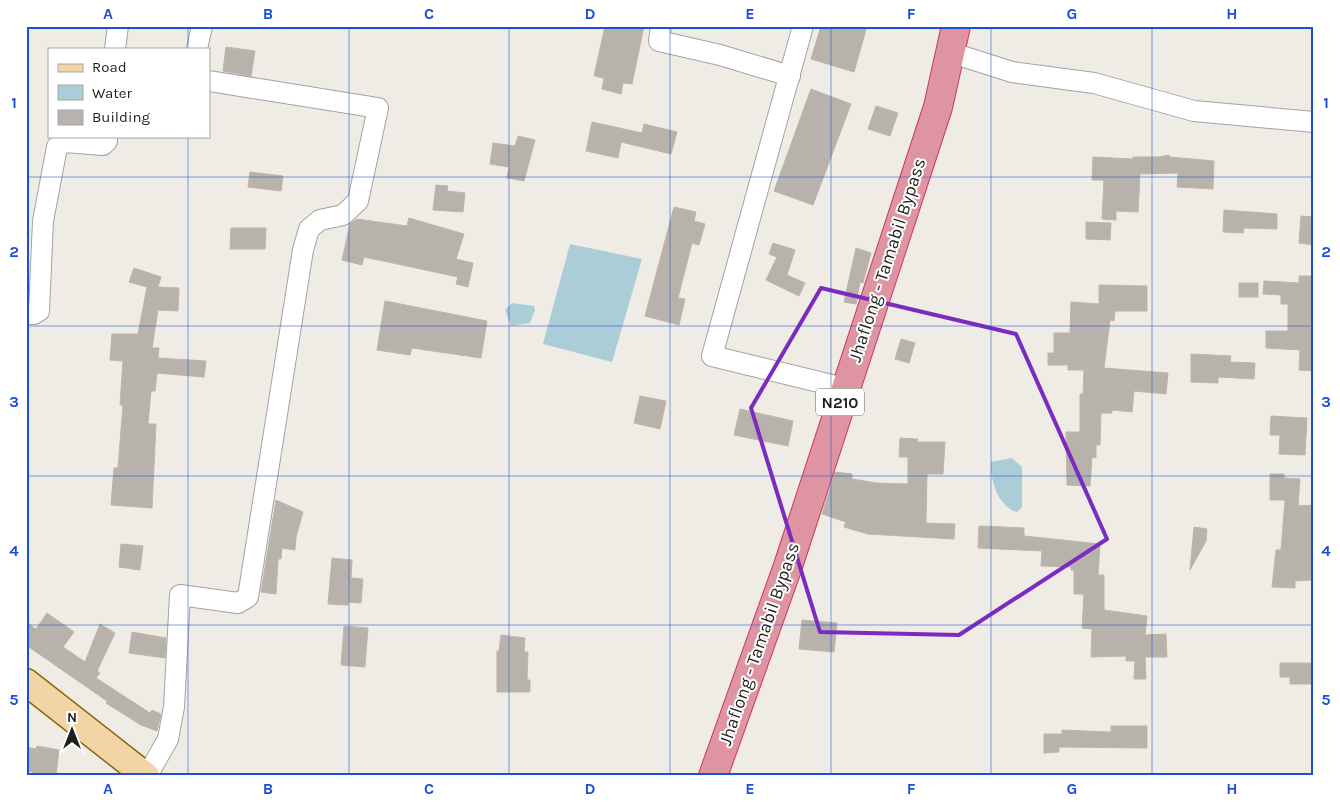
<svg xmlns="http://www.w3.org/2000/svg" width="1340" height="802" font-family="Karla,sans-serif">
  <style>
    .water { fill: #abcdd8 }
    .building { fill: #b8b2ac; stroke: #bfb4aa }
    .lines { fill: none; stroke-linecap: round; stroke-linejoin: round }
    .minor-casing { stroke: #a3a3a3; stroke-width: 22 }
    .major-casing { stroke: #8c660e; stroke-width: 29 }
    .highway-casing { stroke: #cb3665; stroke-width: 30 }
    .minor { stroke: #fff; stroke-width: 20 }
    .major { stroke: #f3d4a7; stroke-width: 26 }
    .highway { stroke: #df95a1; stroke-width: 28 }
    .marked { fill: none; stroke: #7b2cbf; stroke-width: 4; stroke-linejoin: round }
    .grid { fill: none; stroke: #1d4ed8; stroke-width: 1; stroke-opacity: 0.55 }
    .labels { text-anchor: middle; stroke-width: 4; stroke-linejoin: round; paint-order: stroke }
    .shield { fill: #fff; stroke: #626262; stroke-width: 1 }
    .shield-label { font-size: 16px; font-weight: bold; fill: #1f1f1f }
    .street-label { font-size: 18px; fill: #1f1f1f; stroke: #fff }
    .neatline { fill: none; stroke: #1d4ed8; stroke-width: 2 }
    .grid-label { font-size: 16px; text-anchor: middle; font-weight: bold; fill: #1d4ed8 }
  </style>
  <rect width="100%" height="100%" fill="#efece6"/>
  <g class="water">
    <polygon points="570,244 642,259 612,362 543,344"/>
    <polygon points="512,303 534,306 535,310 530,323 511,326 505,310"/>
    <path d="M1012,458L1022,467V507L1017,512C998,507 990,480 991,462Z"/>
  </g>
  <g class="building">
    <polygon points="605,26 644,26 632,84 623,83 621,94 602,89 604,78 594,76"/>
    <polygon points="821,26 867,26 854,72 811,59"/>
    <polygon points="226,47 255,51 251,76 223,71"/>
    <polygon points="811,89 851,104 813,205 774,191"/>
    <polygon points="876,106 898,113 890,136 868,129"/>
    <polygon points="592,122 642,133 644,124 677,132 671,154 621,142 618,158 586,151"/>
    <polygon points="518,136 535,140 524,181 507,178 509,167 490,164 493,143 515,146"/>
    <polygon points="1169,155 1170,157 1214,161 1213,189 1177,187 1178,173 1140,174 1138,212 1116,211 1116,220 1102,219 1104,180 1092,180 1093,157 1133,159 1133,157 1158,157"/>
    <polygon points="250,172 283,176 281,191 248,187"/>
    <polygon points="436,185 448,186 447,191 465,193 463,212 433,210"/>
    <polygon points="674,207 696,212 694,221 705,224 699,245 692,243 678,298 685,299 679,325 645,316"/>
    <polygon points="1224,210 1277,214 1277,229 1244,228 1243,233 1223,232"/>
    <polygon points="1301,216 1314,217 1314,245 1299,243"/>
    <polygon points="409,218 464,234 456,259 473,263 468,287 456,284 458,277 388,262 364,257 362,265 342,260 350,224 357,219 407,226"/>
    <polygon points="1086,222 1111,223 1110,240 1086,239"/>
    <polygon points="231,228 266,228 265,249 230,249"/>
    <polygon points="773,243 795,250 787,275 805,283 799,296 766,280 777,257 769,254"/>
    <polygon points="856,248 871,253 863,283 860,282 856,304 844,302"/>
    <polygon points="134,268 161,277 158,287 179,288 178,311 158,310 152,348 159,348 158,358 206,361 204,377 157,373 155,391 151,391 148,424 156,424 152,508 111,505 114,468 118,468 123,405 120,405 123,361 110,360 112,334 138,334 147,287 129,282"/>
    <polygon points="1299,276 1312,276 1311,336 1314,336 1314,371 1299,370 1300,350 1266,348 1266,331 1288,331 1288,304 1281,304 1281,295 1263,294 1264,281 1299,283"/>
    <rect x="1239" y="283" width="19" height="14"/>
    <polygon points="1099,285 1147,286 1147,311 1115,311 1114,321 1110,320 1104,368 1168,373 1166,394 1134,391 1132,412 1112,410 1112,413 1101,413 1100,445 1096,445 1096,458 1092,457 1090,486 1067,485 1066,432 1080,432 1080,394 1083,394 1084,370 1068,370 1068,365 1048,365 1048,353 1054,353 1054,333 1070,333 1071,302 1099,304"/>
    <polygon points="385,301 487,321 481,358 412,348 410,355 377,350"/>
    <polygon points="901,339 915,343 909,363 895,359"/>
    <polygon points="1191,354 1231,356 1230,362 1255,363 1254,379 1218,377 1218,383 1191,382"/>
    <polygon points="640,396 666,401 660,429 634,423"/>
    <polygon points="740,409 793,421 788,446 734,435"/>
    <polygon points="1271,416 1307,418 1305,455 1279,454 1280,435 1270,435"/>
    <polygon points="900,438 918,439 917,442 945,442 943,474 927,474 926,523 955,524 954,539 868,534 844,527 846,522 822,514 835,472 852,474 852,479 877,483 908,484 908,457 899,457"/>
    <polygon points="1270,474 1284,474 1284,478 1300,479 1298,506 1314,505 1314,580 1295,581 1295,588 1272,587 1276,550 1281,550 1285,500 1270,500"/>
    <polygon points="276,500 303,512 296,537 295,550 282,548 281,559 278,559 276,594 261,592"/>
    <polygon points="979,526 1024,528 1024,536 1100,544 1098,575 1104,575 1104,610 1147,616 1145,635 1166,634 1167,657 1145,657 1146,679 1134,679 1135,661 1126,661 1126,656 1091,657 1092,629 1082,628 1084,594 1074,594 1074,570 1071,570 1071,567 1041,566 1042,551 978,548"/>
    <polygon points="1194,527 1207,529 1206,541 1190,570"/>
    <polygon points="121,544 143,546 140,570 119,567"/>
    <polygon points="332,558 352,560 351,578 363,579 361,603 348,602 348,605 328,604"/>
    <polygon points="47,613 74,632 63,647 85,662 100,624 115,633 97,671 100,673 96,678 150,713 152,710 161,714 157,731 141,725 106,703 107,701 26,645 26,622 36,629"/>
    <polygon points="802,620 837,623 834,652 799,649"/>
    <polygon points="344,626 368,628 365,667 341,665"/>
    <polygon points="132,632 166,638 165,658 129,653"/>
    <polygon points="501,635 525,638 524,652 528,652 527,680 530,680 530,692 497,692 497,651 499,651"/>
    <polygon points="1280,663 1314,663 1314,684 1290,684 1290,677 1280,677"/>
    <polygon points="1111,726 1147,726 1147,748 1059,747 1059,752 1044,753 1044,734 1062,734 1062,730 1111,732"/>
    <polygon points="37,746 59,750 56,776 32,776 33,772 26,771 26,747 36,749"/>
  </g>
  <g class="lines">
    <defs>
      <g id="minor">
        <polyline points="661,26 659,41 720,55 790,76"/>
        <polyline points="803,26 712,356 844,388"/>
        <polyline points="115,49 118,26"/>
        <polyline points="197,49 202,26"/>
        <polyline points="949,52 1012,72 1094,83 1194,111 1314,122"/>
        <polyline points="26,314 34,314 39,311 43,221 57,147 65,142 103,145 107,141 107,136"/>
        <polyline points="147,776 168,739 174,707 180,595 238,603 248,597 303,250 309,229 320,220 343,215 358,201 378,108 209,81"/>
      </g>
      <polyline id="major" points="26,682 146,776"/>
      <polyline id="highway" points="713,776 788,566 938,107 956,26"/>
    </defs>
    <use href="#minor" class="minor-casing"/>
    <use href="#major" class="major-casing"/>
    <use href="#highway" class="highway-casing"/>
    <use href="#minor" class="minor"/>
    <use href="#major" class="major"/>
    <use href="#highway" class="highway"/>
  </g>
  <path class="marked" d="M821,288L1016,334L1107,539L959,635L820,632L751,408Z"/>
  <path class="grid" d="M188,26V49M349,26V776M509,26V776M670,26V776M831,26V776M991,26V776M1152,26V776M188,136V776M26,177H1314M26,326H1314M26,476H1314M26,625H1314"/>
  <g class="labels">
    <rect class="shield" x="816" y="388.5" width="48" height="27" rx="4"/>
    <g class="shield-label">
      <text x="840" y="408">N210</text>
    </g>
    <g class="street-label">
      <text transform="translate(887 260) rotate(-72)" y="6">Jhaflong - Tamabil Bypass</text>
      <text transform="translate(759 644) rotate(-71)" y="6">Jhaflong - Tamabil Bypass</text>
    </g>
  </g>
  <rect width="1340" height="802" fill="none" stroke="#ffffff" stroke-width="55"/>
  <rect x="48" y="48" width="162" height="90" fill="#ffffff" stroke="#a5a5a5"/>
  <rect x="58" y="64" width="25" height="8" fill="#f3d4a7" stroke="#a5a5a5"/>
  <text x="92" y="72" font-size="15" fill="#1f1f1f">Road</text>
  <rect x="58" y="85" width="25" height="15" fill="#abcdd8" stroke="#a5a5a5"/>
  <text x="92" y="98" font-size="15" fill="#1f1f1f">Water</text>
  <rect x="58" y="110" width="25" height="15" fill="#b8b2ac" stroke="#a5a5a5"/>
  <text x="92" y="122" font-size="15" fill="#1f1f1f">Building</text>
  <g transform="translate(72 730)" stroke="#ffffff" stroke-width="4" paint-order="stroke">
  <path d="M0-4L9 19L0 12L-9 19Z" fill="#1f1f1f"/>
  <text y="-8" font-size="14" font-weight="bold" text-anchor="middle" fill="#1f1f1f">N</text>
  </g>
  <rect x="28" y="28" width="1284" height="746" class="neatline"/>
  <g class="grid-label">
    <text x="108" y="19">A</text>
    <text x="268" y="19">B</text>
    <text x="429" y="19">C</text>
    <text x="590" y="19">D</text>
    <text x="750" y="19">E</text>
    <text x="911" y="19">F</text>
    <text x="1072" y="19">G</text>
    <text x="1232" y="19">H</text>
    <text x="14" y="108">1</text>
    <text x="1326" y="108">1</text>
    <text x="14" y="257">2</text>
    <text x="1326" y="257">2</text>
    <text x="14" y="407">3</text>
    <text x="1326" y="407">3</text>
    <text x="14" y="556">4</text>
    <text x="1326" y="556">4</text>
    <text x="14" y="705">5</text>
    <text x="1326" y="705">5</text>
    <text x="108" y="794">A</text>
    <text x="268" y="794">B</text>
    <text x="429" y="794">C</text>
    <text x="590" y="794">D</text>
    <text x="750" y="794">E</text>
    <text x="911" y="794">F</text>
    <text x="1072" y="794">G</text>
    <text x="1232" y="794">H</text>
  </g>
</svg>
